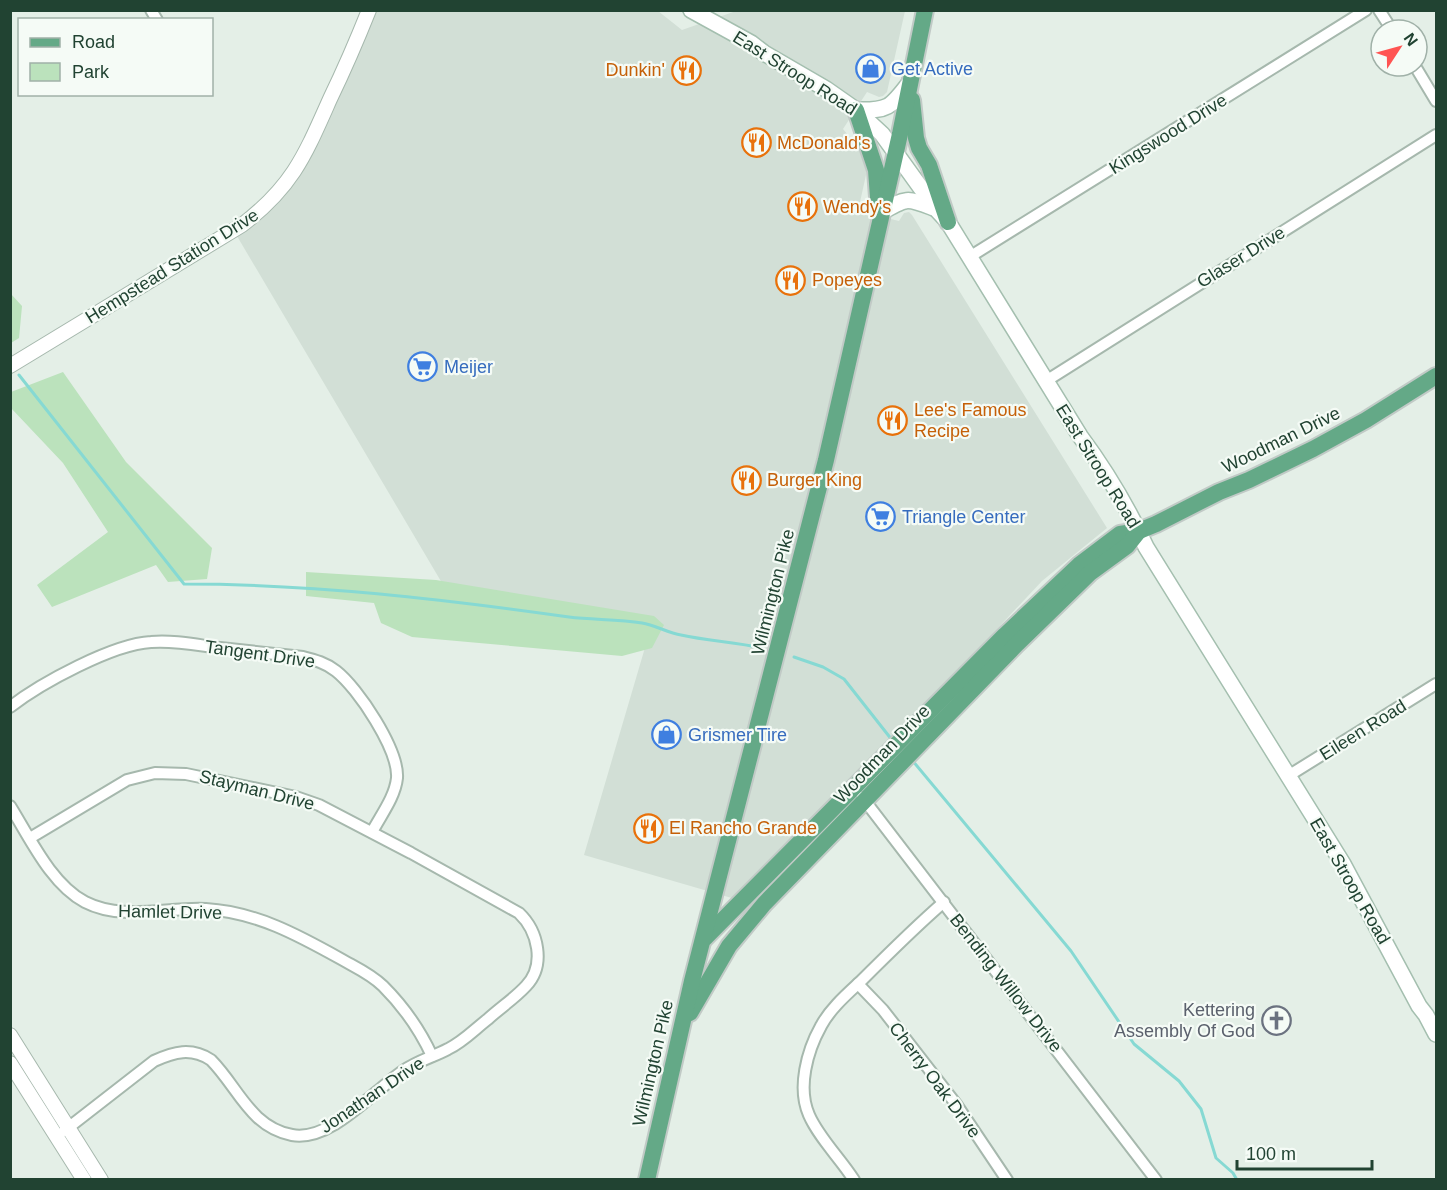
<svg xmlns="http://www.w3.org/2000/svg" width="1447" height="1190" font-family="Arial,sans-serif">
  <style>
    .built { fill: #d2dfd6 }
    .green { fill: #bbe2bc }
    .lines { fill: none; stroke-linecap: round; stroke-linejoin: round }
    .stream { stroke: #86d9d3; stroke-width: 3 }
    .minor-casing { stroke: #a6b8ad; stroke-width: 14 }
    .tertiary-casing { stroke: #a6b8ad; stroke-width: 16 }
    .secondary-casing { stroke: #a4bfaf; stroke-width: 18 }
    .primary-casing { stroke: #c1cac6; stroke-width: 20 }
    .minor { stroke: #fff; stroke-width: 10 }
    .tertiary { stroke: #fff; stroke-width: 14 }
    .secondary { stroke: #fff; stroke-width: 15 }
    .primary { stroke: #64a987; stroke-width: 16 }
    .labels { text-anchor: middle; stroke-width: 4.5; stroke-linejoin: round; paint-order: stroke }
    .shop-label { font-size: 18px; fill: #366cbe; stroke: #f5fbf6; text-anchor: start }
    .food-label { font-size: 18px; fill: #c56008; stroke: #f5fbf6; text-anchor: start }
    .street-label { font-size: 18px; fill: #214332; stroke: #f5fbf6 }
    .worship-label { font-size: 18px; fill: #5b616d; stroke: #f5fbf6; text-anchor: end }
  </style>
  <rect width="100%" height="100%" fill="#e4efe7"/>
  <polygon class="built" points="372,11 658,11 682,30 736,11 905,11 887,92 883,96 879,97 867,92 843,129 858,147 866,165 866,175 858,211 899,221 904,213 909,212 912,215 1107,528 1042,581 742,901 584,855 654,617 442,583 234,231 274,198"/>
  <g class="green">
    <polygon points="11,294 22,306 19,338 11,343"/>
    <polygon points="63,372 126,462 212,548 207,579 168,582 156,565 52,607 37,585 108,532 63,463 11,408 11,392"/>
    <polygon points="306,572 436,580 654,616 664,625 652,648 622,656 412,637 381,623 374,603 306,596"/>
  </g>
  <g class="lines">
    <g class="stream">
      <path d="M19,375L184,584C314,584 441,599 569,617C593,620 618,619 642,623C655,625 668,633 681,635C708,641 735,642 762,648"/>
      <polyline points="794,657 823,667 844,679 892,740"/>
      <polyline points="912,760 1071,951 1134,1044 1179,1081 1201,1109 1216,1158 1233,1173 1237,1180"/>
    </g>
    <defs>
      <g id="minor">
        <polyline points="151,10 157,20"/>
        <polyline points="1379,10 1392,30"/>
        <polyline points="1415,66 1436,101"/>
        <polyline points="971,256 1366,10"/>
        <polyline points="1046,381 1436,135"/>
        <path d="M10,707C41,683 113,644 151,642C174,640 197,645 220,648C247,651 275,654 303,657C315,660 326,663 336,671C358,688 399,750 397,778C395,797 381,815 372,832"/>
        <polyline points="1288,776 1436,684"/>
        <polyline points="862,797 1156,1180"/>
        <path d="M10,806C30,838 51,884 85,902C122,921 166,907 206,909C256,912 298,935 341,959C355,967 371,974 383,986C403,1006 420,1030 432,1056"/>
        <path d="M30,838L127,780L155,773L186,774L296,797L319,805L411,853L519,913C538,931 546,965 526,986C515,998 500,1008 488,1019C475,1029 463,1042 448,1049C433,1057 417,1061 403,1071C373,1091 331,1142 292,1135C250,1127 238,1087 211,1060C191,1047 174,1052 154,1061L64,1131"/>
        <polyline points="858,984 883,1010 956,1104 1007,1180"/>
        <path d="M854,1180C840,1158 819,1138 809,1115C797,1088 807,1051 821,1026C830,1009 846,995 860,982C888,954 915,927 944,902"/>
      </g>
      <g id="tertiary">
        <path d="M10,366L242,225C293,186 305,155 330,99C344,70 357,40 369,10"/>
        <polyline points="10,1035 101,1180"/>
        <polyline points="10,1063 84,1180"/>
      </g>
      <g id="secondary">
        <path d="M691,10L751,43L764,53L826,89L856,110L882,134L936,209L948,222L1080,436C1106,471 1128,508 1146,547L1343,864L1419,1006L1426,1015L1436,1034"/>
        <path d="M856,110C889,111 891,107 910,82"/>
        <path d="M882,212C907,197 907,198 934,208"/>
      </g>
      <g id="primary">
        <polyline points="912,100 916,138 919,148 929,165 948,222"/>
        <polyline points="856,110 876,170 878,197 880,205"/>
        <polyline points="705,938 1005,635 1079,565 1120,534 1139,531 1156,524 1219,492 1249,480 1313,449 1366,420 1436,376"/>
        <polyline points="690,1013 729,946 764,904 1017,644 1090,573 1127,546 1139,531"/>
        <polyline points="647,1180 692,981 826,460 900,134 925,10"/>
      </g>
    </defs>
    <use href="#minor" class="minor-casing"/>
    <use href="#tertiary" class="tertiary-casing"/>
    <use href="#secondary" class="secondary-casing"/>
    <use href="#primary" class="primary-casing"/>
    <use href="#minor" class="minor"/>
    <use href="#tertiary" class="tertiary"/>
    <use href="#secondary" class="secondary"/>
    <use href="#primary" class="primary"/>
  </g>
  <defs>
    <symbol id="shop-ring" viewBox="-11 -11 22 22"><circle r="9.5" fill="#f5fbf6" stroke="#3f7fe0" stroke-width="1.5"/><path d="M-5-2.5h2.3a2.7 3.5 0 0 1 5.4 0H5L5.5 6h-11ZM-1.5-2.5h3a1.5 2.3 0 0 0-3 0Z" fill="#3f7fe0"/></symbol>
    <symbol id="restaurant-ring" viewBox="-11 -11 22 22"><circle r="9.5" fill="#f5fbf6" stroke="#e8710a" stroke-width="1.5"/><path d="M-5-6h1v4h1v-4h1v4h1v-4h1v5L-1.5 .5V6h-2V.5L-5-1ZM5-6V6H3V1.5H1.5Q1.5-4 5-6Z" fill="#e8710a"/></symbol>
    <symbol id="supermarket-ring" viewBox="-11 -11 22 22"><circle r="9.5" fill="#f5fbf6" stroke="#3f7fe0" stroke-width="1.5"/><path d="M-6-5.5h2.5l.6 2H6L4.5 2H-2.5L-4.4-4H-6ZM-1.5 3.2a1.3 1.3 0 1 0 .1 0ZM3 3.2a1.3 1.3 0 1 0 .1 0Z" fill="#3f7fe0"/></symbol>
    <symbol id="church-ring" viewBox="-11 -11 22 22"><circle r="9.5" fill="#f5fbf6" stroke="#6b7280" stroke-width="1.5"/><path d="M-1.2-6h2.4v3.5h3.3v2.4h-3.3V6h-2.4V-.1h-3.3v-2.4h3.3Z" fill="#6b7280"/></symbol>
  </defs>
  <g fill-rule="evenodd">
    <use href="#shop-ring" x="854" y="52" width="33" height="33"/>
    <use href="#restaurant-ring" x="670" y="54" width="33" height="33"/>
    <use href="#restaurant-ring" x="740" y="126" width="33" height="33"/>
    <use href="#restaurant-ring" x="786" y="190" width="33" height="33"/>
    <use href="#restaurant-ring" x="774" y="264" width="33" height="33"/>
    <use href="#supermarket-ring" x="406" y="350" width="33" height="33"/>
    <use href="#restaurant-ring" x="876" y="404" width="33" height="33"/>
    <use href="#restaurant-ring" x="730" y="464" width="33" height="33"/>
    <use href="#supermarket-ring" x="864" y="500" width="33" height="33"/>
    <use href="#shop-ring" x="650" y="718" width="33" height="33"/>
    <use href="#restaurant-ring" x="632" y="812" width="33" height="33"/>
    <use href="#church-ring" x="1260" y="1004" width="33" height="33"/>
  </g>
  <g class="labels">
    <g class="shop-label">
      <text x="891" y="75">Get Active</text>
      <text x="444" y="373">Meijer</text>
      <text x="902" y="523">Triangle Center</text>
      <text x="688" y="741">Grismer Tire</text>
    </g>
    <g class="food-label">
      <text x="665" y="76" text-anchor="end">Dunkin'</text>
      <text x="777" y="149">McDonald's</text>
      <text x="823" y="213">Wendy's</text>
      <text x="812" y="286">Popeyes</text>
      <text x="914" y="416">Lee's Famous<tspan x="914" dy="21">Recipe</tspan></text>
      <text x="767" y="486">Burger King</text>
      <text x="669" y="834">El Rancho Grande</text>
    </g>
    <g class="street-label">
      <text transform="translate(795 73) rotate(32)" y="6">East Stroop Road</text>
      <text transform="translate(1168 134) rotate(-32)" y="6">Kingswood Drive</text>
      <text transform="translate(1241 257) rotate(-32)" y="6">Glaser Drive</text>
      <text transform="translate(172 266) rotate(-32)" y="6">Hempstead Station Drive</text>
      <text transform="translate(1281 440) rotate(-26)" y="6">Woodman Drive</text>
      <text transform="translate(1098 466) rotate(58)" y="6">East Stroop Road</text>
      <text transform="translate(773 592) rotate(-76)" y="6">Wilmington Pike</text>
      <text transform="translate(260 654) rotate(8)" y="6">Tangent Drive</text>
      <text transform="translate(1363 730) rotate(-32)" y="6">Eileen Road</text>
      <text transform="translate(882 754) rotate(-46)" y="6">Woodman Drive</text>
      <text transform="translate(257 790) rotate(14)" y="6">Stayman Drive</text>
      <text transform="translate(1350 881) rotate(60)" y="6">East Stroop Road</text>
      <text transform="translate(170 912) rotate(1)" y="6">Hamlet Drive</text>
      <text transform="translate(1006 983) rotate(52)" y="6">Bending Willow Drive</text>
      <text transform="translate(653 1063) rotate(-77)" y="6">Wilmington Pike</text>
      <text transform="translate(935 1080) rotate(53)" y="6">Cherry Oak Drive</text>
      <text transform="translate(372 1095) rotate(-34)" y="6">Jonathan Drive</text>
    </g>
    <g class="worship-label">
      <text x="1255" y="1016">Kettering<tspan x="1255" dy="21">Assembly Of God</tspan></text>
    </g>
  </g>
  <rect width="1447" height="1190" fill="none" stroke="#214332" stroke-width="24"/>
  <rect x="18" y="18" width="195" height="78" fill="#f5fbf6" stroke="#a0b1a8" stroke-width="1.5"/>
  <rect x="30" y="38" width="30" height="9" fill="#64a987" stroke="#a0b1a8" stroke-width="1.5"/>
  <text x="72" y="48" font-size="18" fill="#214332">Road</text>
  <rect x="30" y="63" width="30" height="18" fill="#bbe2bc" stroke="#a0b1a8" stroke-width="1.5"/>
  <text x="72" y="78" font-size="18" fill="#214332">Park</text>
  <g transform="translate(1399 48) rotate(54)"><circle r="28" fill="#f5fbf6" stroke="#a0b1a8" stroke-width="1.5"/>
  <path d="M0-4.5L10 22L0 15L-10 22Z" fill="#ff5452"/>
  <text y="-9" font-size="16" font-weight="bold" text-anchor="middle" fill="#214332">N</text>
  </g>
  <path d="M1237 1160v9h135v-9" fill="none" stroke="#214332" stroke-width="3"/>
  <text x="1246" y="1160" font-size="18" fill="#214332" stroke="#f5fbf6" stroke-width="4.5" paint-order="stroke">100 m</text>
</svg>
